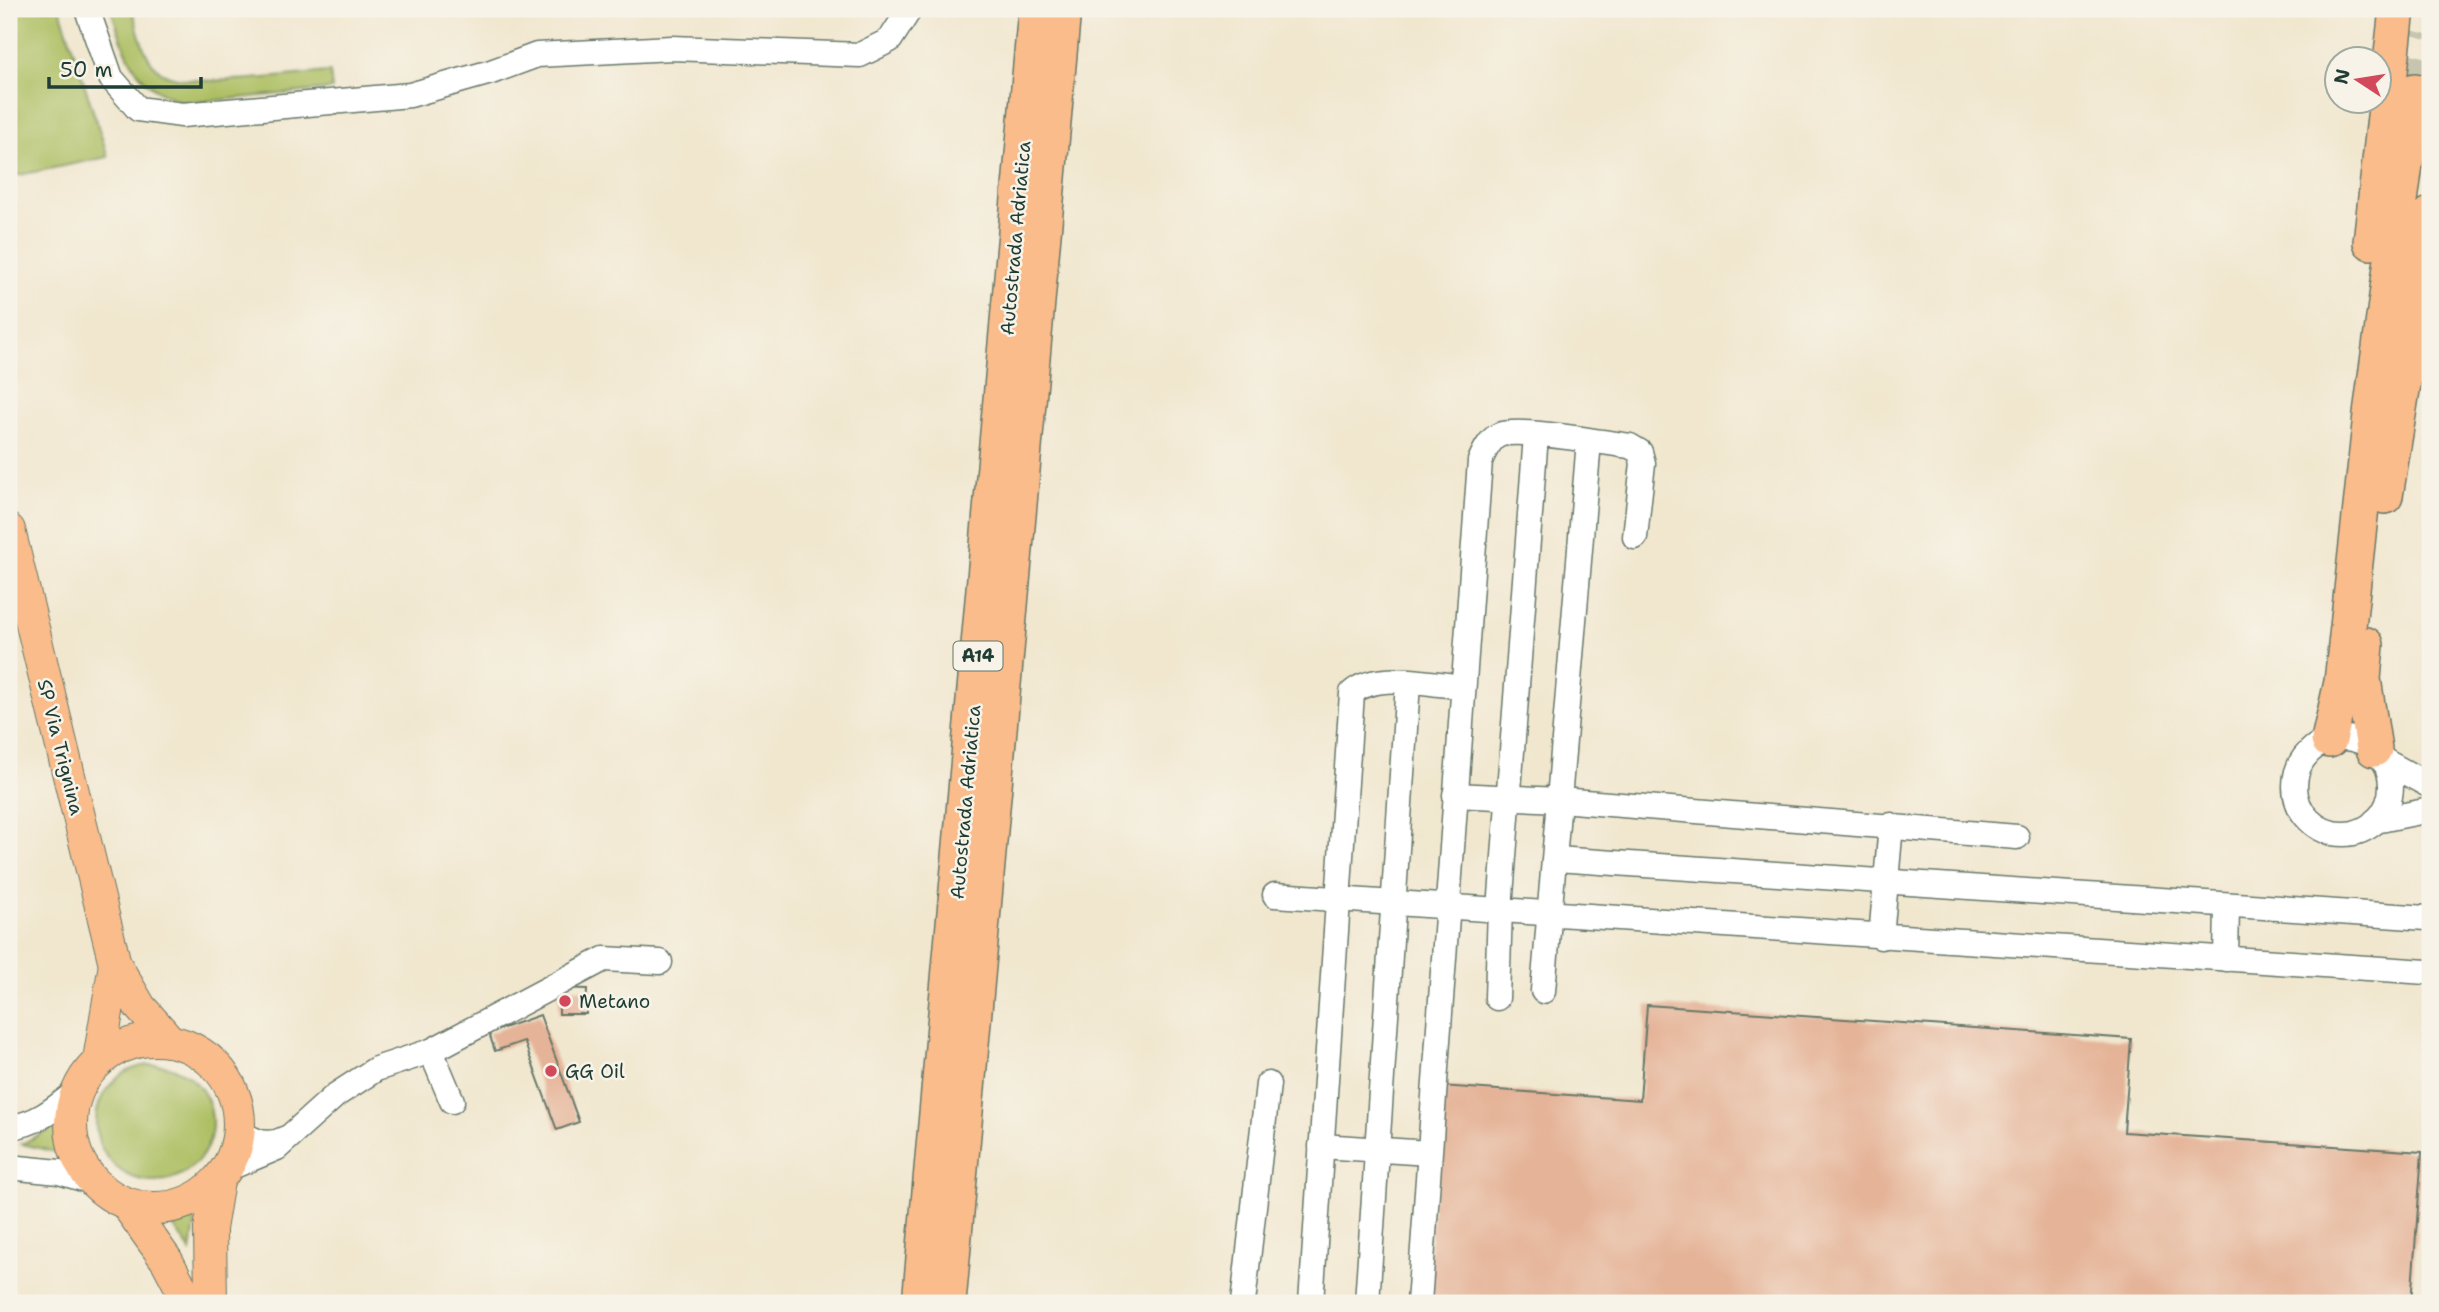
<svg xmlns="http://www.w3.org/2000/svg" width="2439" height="1312" font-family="'Shantell Sans',sans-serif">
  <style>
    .green { fill: #adbf63; stroke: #667e4c; stroke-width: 2 }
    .building { fill: #e5b498 }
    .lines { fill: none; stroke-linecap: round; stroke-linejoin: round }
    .highway-tunnel { stroke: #c7c5b0; stroke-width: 35; stroke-dasharray: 35 18; stroke-linecap: butt }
    .minor-casing { stroke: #68786a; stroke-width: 27 }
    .major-casing { stroke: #68786a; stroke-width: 34 }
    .highway-casing { stroke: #68786a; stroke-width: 38 }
    .minor { stroke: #fff; stroke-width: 24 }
    .major { stroke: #f9bc8a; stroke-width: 32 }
    .highway { stroke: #f9bc8a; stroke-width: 35 }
    .poi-dot { fill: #d1495b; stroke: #f7f3e8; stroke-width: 2.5 }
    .labels { text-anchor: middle; stroke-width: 5; stroke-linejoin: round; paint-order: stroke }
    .shield { fill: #f7f3e8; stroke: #60746a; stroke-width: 2 }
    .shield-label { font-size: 18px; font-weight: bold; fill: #1f3d34 }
    .street-label { font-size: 19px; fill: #1f3d34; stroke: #f7f3e8 }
    .poi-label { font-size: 19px; fill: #1f3d34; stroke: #f7f3e8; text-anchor: start }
  </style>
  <rect width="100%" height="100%" fill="#f7f3e8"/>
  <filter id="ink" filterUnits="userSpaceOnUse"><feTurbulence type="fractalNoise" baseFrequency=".0143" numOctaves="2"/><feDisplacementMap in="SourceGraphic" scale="14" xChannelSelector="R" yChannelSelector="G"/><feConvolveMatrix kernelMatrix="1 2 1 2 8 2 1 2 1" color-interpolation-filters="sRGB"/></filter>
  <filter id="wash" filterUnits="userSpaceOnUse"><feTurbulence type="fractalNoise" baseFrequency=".00686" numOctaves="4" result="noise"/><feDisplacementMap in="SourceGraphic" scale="28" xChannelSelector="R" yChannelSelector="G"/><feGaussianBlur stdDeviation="1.57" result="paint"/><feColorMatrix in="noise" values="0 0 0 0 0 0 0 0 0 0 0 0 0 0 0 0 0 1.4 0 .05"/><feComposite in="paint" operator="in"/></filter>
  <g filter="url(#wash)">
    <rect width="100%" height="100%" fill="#f1e7cf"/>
    <g class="green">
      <polygon points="9,9 60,9 108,157 9,177"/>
      <path d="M111,9H132C139,30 142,57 160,71C184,91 296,74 330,72L332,89L188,103C135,90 127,56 111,9Z"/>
      <circle cx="154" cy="1123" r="58"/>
      <polygon points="59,1124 63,1154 22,1144"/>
      <polygon points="196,1215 191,1252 172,1224"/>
    </g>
    <g id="blocks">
      <g class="building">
        <polygon points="559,988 587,989 586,1014 559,1014"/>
        <polygon points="1647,1005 2131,1039 2124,1132 2422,1152 2411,1303 1426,1303 1441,1086 1640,1100"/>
        <polygon points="540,1015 579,1122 557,1130 524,1041 495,1051 489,1033"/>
      </g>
    </g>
  </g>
  <g filter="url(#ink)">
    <use href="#blocks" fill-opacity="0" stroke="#68786a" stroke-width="2"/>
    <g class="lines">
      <polyline class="highway-tunnel" points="2415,91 2430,35"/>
      <defs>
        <g id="minor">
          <polyline points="87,9 111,78 138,109 182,115 410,95 491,72 537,55 672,48 860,55 890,40 910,9"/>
          <circle cx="2343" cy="786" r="48"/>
          <polyline points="2383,760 2430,786"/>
          <polyline points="1455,795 1560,800 2017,837"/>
          <polyline points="2375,821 2430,810"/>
          <polyline points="1556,859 2427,918"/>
          <polyline points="1275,895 2427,972"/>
          <polyline points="1881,937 1891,825"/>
          <polyline points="2226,959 2227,906"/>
          <polyline points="1543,991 1589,441"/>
          <polyline points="1497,998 1500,909 1536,435"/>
          <polyline points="431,1051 604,959 660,962"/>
          <path d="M9,1127C36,1125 57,1107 77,1091"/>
          <path d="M239,1132C255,1141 268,1148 286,1138"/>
          <polyline points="1321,1146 1429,1153"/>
          <polyline points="9,1167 59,1172 93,1182"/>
          <polyline points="227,1169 277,1148 336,1095 376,1069 431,1051 452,1101"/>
          <polyline points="1243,1303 1268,1084"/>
          <path d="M1311,1303L1352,693C1375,671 1432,684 1463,687"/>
          <polyline points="1367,1303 1408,683"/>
          <path d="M1419,1303L1480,461C1484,452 1490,439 1499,435C1520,427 1604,443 1630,446L1640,452L1643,463L1635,537"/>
        </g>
        <g id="major">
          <polyline points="9,530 115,964 140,1007 170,1041"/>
          <circle cx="155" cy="1124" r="84"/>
          <polyline points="99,1060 115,964"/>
          <polyline points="127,1205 167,1261 189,1303"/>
          <polyline points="211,1303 210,1229 218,1181"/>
        </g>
        <g id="highway">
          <polyline points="2371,242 2397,9"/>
          <polyline points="2385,496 2430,215"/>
          <polyline points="2366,645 2363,679 2374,749"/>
          <polyline points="2329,740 2342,682 2372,406 2415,91"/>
          <polyline points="920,1303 1036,9"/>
          <polyline points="948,1303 1063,9"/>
        </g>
      </defs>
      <use href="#minor" class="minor-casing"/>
      <use href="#major" class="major-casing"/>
      <use href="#highway" class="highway-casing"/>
      <use href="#minor" class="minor"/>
      <use href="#major" class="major"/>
      <use href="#highway" class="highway"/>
    </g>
  </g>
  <g class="poi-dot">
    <circle cx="565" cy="1001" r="7"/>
    <circle cx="551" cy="1071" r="7"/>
  </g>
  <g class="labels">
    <rect class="shield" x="953.5" y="641.5" width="49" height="29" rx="5"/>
    <g class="shield-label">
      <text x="978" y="662">A14</text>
    </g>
    <g class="street-label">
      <text transform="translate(1015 238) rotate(-85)" y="7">Autostrada Adriatica</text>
      <text transform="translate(61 747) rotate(76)" y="7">SP Via Trignina</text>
      <text transform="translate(965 802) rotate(-85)" y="7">Autostrada Adriatica</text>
    </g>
    <g class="poi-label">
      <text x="579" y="1008">Metano</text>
      <text x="565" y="1078">GG Oil</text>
    </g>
  </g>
  <rect width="2439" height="1312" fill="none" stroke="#f7f3e8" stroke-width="35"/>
  <g transform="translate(2358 80) rotate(282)"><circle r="33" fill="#f7f3e8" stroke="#a1aaa0" stroke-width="2"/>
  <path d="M0-5L12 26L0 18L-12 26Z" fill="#d1495b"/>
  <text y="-10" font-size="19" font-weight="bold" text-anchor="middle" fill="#1f3d34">N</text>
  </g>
  <path d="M49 77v10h152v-10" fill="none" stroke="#1f3d34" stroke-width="3.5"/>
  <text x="60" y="77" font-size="21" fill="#1f3d34" stroke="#f7f3e8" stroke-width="5" paint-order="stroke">50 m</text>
</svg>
